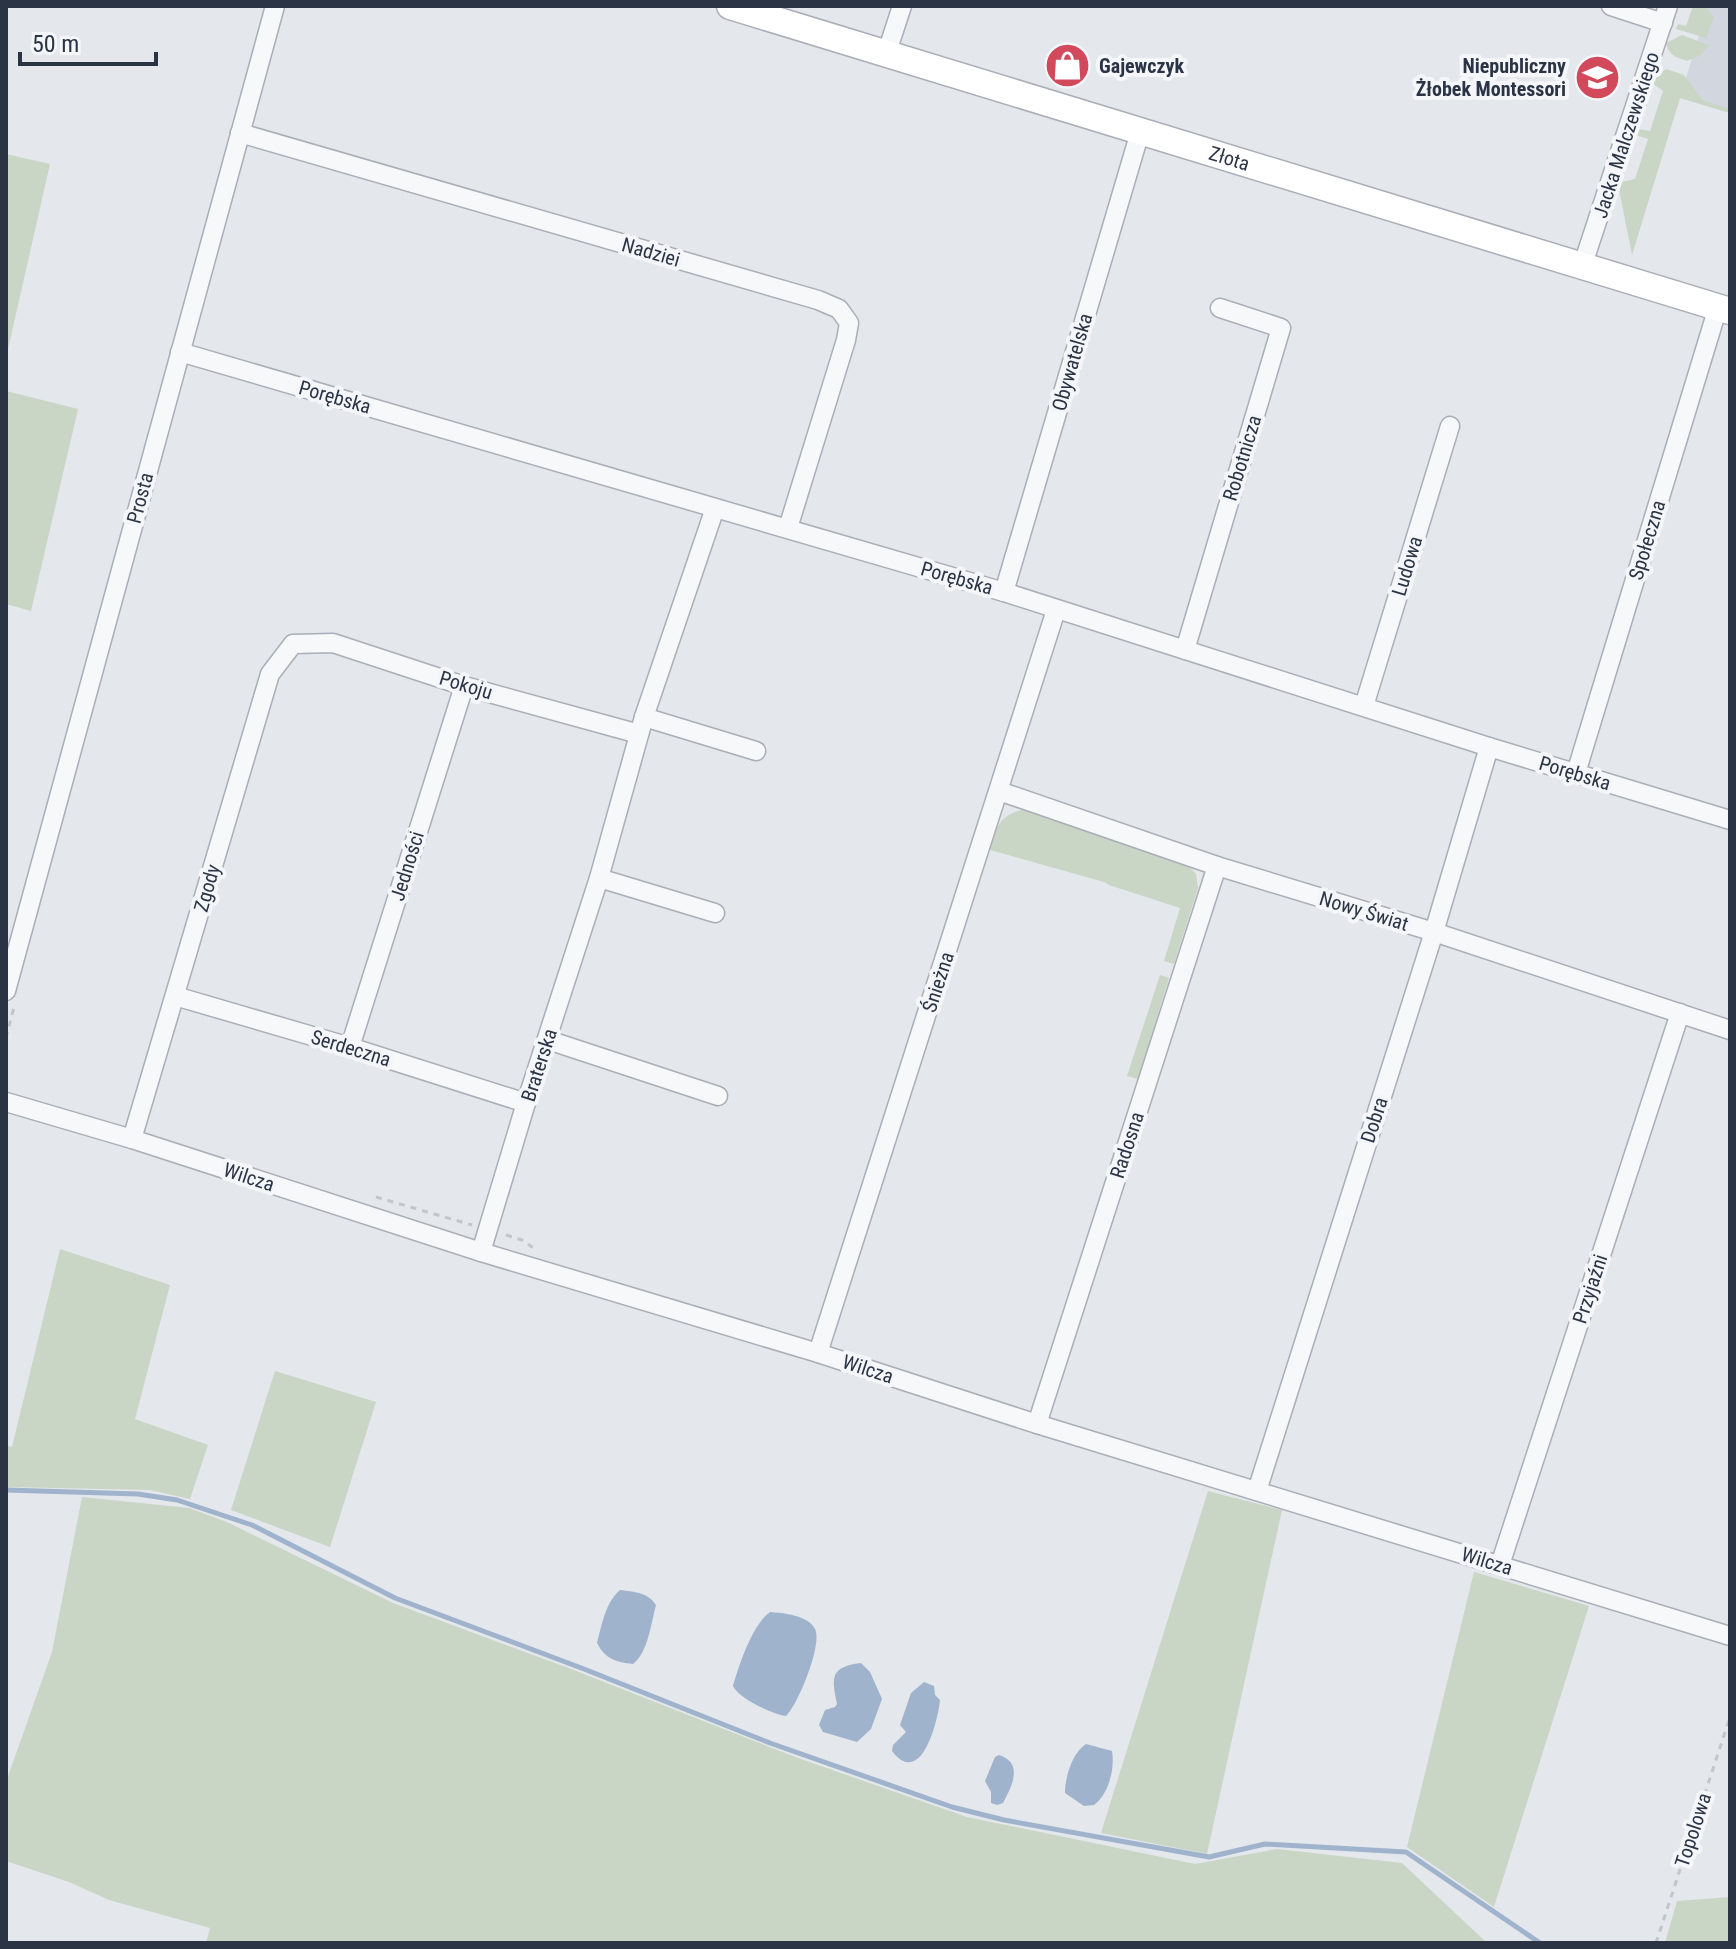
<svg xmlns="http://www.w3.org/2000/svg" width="1736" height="1949" font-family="'Roboto Condensed',sans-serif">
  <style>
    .built { fill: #d2d6de }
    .green { fill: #c9d6c5 }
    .water { fill: #9fb4cc }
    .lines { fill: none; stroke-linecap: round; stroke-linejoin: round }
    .stream { stroke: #9fb4cc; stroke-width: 5 }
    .street-casing { stroke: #a9aeb7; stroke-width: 21 }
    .secondary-casing { stroke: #a9aeb7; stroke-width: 29 }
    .path { stroke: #c2c5cb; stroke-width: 3; stroke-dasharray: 6 6; stroke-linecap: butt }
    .street { stroke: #f7f8fa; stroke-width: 18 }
    .secondary { stroke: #fff; stroke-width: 26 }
    .labels { text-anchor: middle; stroke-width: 8; stroke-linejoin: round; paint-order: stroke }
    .poi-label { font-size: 20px; font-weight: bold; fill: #2b3445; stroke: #f4f6f9; text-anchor: start }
    .street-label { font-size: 20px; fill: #2b3445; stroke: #f4f6f9 }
  </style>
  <rect width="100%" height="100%" fill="#e4e7ec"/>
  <polygon class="built" points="1708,6 1730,6 1730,113 1680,98"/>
  <g class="green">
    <polygon points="1693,6 1705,6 1714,17 1706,38 1676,29 1678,24 1686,26"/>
    <path d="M1682,35L1709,45L1701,55L1687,61C1676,57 1669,56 1666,43Z"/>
    <polygon points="1666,69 1684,75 1702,100 1730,109 1730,113 1680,98 1632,255 1619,189 1621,182 1635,179 1648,139 1636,135 1638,129 1650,131 1663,91 1652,83 1655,76"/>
    <polygon points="6,154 50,164 6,358"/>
    <polygon points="6,391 78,409 31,611 6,604"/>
    <path d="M1022,810L1188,865L1196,874L1198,888L1174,964L1164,961L1180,908L1109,885L1104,882L990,850C995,830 999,815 1022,810Z"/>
    <polygon points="1160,975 1169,978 1138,1079 1127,1076"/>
    <polygon points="60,1249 170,1285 135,1419 208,1445 190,1499 150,1490 6,1487 6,1445 12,1447"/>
    <polygon points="275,1371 376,1402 330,1547 231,1510"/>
    <polygon points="1208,1491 1282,1510 1207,1854 1101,1833"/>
    <polygon points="82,1497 189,1508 227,1522 393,1603 571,1669 798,1758 967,1817 1195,1864 1277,1849 1402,1863 1487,1943 206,1943 210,1928 109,1900 69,1882 6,1861 6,1782 52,1652"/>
    <polygon points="1474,1572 1589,1606 1494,1907 1407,1847"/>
    <polygon points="1730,1897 1730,1943 1665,1943 1677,1901"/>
  </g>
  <g class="water">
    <path d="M620,1590C634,1592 648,1592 656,1605C651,1623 648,1653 633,1664C616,1662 605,1659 597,1643C602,1625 605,1603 620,1590Z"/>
    <path d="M770,1612C783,1613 808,1615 815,1629C823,1643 798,1705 786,1716C772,1714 738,1698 733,1686C739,1665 752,1625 770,1612Z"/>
    <path d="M861,1663L870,1672L882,1699L871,1729L857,1742L823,1732L819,1725L825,1710L835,1707L837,1704C832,1678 829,1667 861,1663Z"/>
    <path d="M924,1682L934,1686L935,1695L940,1700C938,1721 921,1789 892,1751L893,1745L906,1732L900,1725L911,1693Z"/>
    <path d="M1086,1744L1112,1751C1115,1768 1109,1794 1094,1805L1084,1806L1065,1793C1065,1777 1072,1753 1086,1744Z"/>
    <path d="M999,1755C1024,1763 1012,1786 1003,1803L997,1805L991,1803V1792L985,1781L995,1757Z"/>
  </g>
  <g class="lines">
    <polyline class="stream" points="6,1490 138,1494 177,1500 252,1525 395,1598 584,1669 770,1743 952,1807 1004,1820 1209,1857 1265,1844 1406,1852 1540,1943"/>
    <defs>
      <g id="street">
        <polyline points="1611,6 1663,23"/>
        <polyline points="886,55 902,6"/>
        <polyline points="240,133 818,300 839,309 849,323 846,340 788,528"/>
        <polyline points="1583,264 1668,6"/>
        <polyline points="180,352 1004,592 1489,747 1730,820"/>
        <polyline points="1004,592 1140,132"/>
        <polyline points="1185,650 1281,328 1220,308"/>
        <polyline points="1364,706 1450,426"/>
        <polyline points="644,717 756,751"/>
        <polyline points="1576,773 1718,307"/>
        <polyline points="999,791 1217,866 1434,932 1730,1030"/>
        <polyline points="599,878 715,913"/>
        <polyline points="6,991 275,6"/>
        <polyline points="175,996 350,1047 526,1103"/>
        <polyline points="548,1040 718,1096"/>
        <polyline points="350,1047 464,686"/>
        <polyline points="6,1102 132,1139 481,1252 818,1353 1037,1424 1730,1636"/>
        <polyline points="132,1139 270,674 293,644 333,643 464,686 639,734"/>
        <polyline points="481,1252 526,1103 599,878 644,717 715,508"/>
        <polyline points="818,1353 1056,610"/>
        <polyline points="1037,1424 1217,866"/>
        <polyline points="1257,1491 1434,932 1489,747"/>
        <polyline points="1500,1565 1680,1013"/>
      </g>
      <g id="secondary">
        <path id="s1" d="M730,6L1730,311"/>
      </g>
    </defs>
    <use href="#street" class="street-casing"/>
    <use href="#secondary" class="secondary-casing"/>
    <g class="path">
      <polyline points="6,1038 14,1007"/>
      <polyline points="376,1197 472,1225"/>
      <polyline points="506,1235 522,1240 535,1249"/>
      <polyline points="1656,1943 1730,1717"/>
    </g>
    <use href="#street" class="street"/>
    <use href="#secondary" class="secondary"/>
  </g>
  <defs>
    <symbol id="shop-disc" viewBox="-11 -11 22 22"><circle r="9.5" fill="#d1495b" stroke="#f4f6f9"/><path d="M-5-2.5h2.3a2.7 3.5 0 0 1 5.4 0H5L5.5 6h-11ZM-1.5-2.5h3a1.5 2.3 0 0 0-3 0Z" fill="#fff"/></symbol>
    <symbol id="school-disc" viewBox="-11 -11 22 22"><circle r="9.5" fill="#d1495b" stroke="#f4f6f9"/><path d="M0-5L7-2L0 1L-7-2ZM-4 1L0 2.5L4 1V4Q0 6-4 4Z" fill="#fff"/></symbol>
  </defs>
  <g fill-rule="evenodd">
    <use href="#shop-disc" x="1042" y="40" width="51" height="51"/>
    <use href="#school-disc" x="1572" y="52" width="51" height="51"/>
  </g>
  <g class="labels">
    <g class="poi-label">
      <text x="1099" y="73">Gajewczyk</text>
      <text x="1566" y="73" text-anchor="end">Niepubliczny<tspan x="1566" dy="23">Żłobek Montessori</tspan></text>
    </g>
    <g class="street-label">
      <text transform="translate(1626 135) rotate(-72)" y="7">Jacka Malczewskiego</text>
      <text dy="7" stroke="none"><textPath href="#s1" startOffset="522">Złota</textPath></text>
      <text transform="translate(651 252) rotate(16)" y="7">Nadziei</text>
      <text transform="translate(1072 362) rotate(-74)" y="7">Obywatelska</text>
      <text transform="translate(335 397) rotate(16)" y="7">Porębska</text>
      <text transform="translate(1242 458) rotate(-73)" y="7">Robotnicza</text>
      <text transform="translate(140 498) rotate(-75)" y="7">Prosta</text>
      <text transform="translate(1647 540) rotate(-73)" y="7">Społeczna</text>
      <text transform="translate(1407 566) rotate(-73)" y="7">Ludowa</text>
      <text transform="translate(957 578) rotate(16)" y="7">Porębska</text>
      <text transform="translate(466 685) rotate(17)" y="7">Pokoju</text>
      <text transform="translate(1575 773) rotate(17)" y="7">Porębska</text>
      <text transform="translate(407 866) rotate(-73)" y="7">Jedności</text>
      <text transform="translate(207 888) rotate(-74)" y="7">Zgody</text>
      <text transform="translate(1364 911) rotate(17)" y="7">Nowy Świat</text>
      <text transform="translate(938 982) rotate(-72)" y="7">Śnieżna</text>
      <text transform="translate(351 1048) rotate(17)" y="7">Serdeczna</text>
      <text transform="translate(539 1065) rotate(-72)" y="7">Braterska</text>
      <text transform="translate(1374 1120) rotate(-72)" y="7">Dobra</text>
      <text transform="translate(1127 1145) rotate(-72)" y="7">Radosna</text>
      <text transform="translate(249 1177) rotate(18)" y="7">Wilcza</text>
      <text transform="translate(1590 1289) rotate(-72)" y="7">Przyjaźni</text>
      <text transform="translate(868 1369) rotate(18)" y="7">Wilcza</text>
      <text transform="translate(1487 1561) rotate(17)" y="7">Wilcza</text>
      <text transform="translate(1693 1830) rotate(-72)" y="7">Topolowa</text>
    </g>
  </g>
  <rect width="1736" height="1949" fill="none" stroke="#2b3445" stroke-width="16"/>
  <path d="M20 52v12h136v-12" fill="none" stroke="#2b3445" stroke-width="4"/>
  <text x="32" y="52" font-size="24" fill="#2b3445" stroke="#f4f6f9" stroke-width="6" paint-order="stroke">50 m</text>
</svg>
